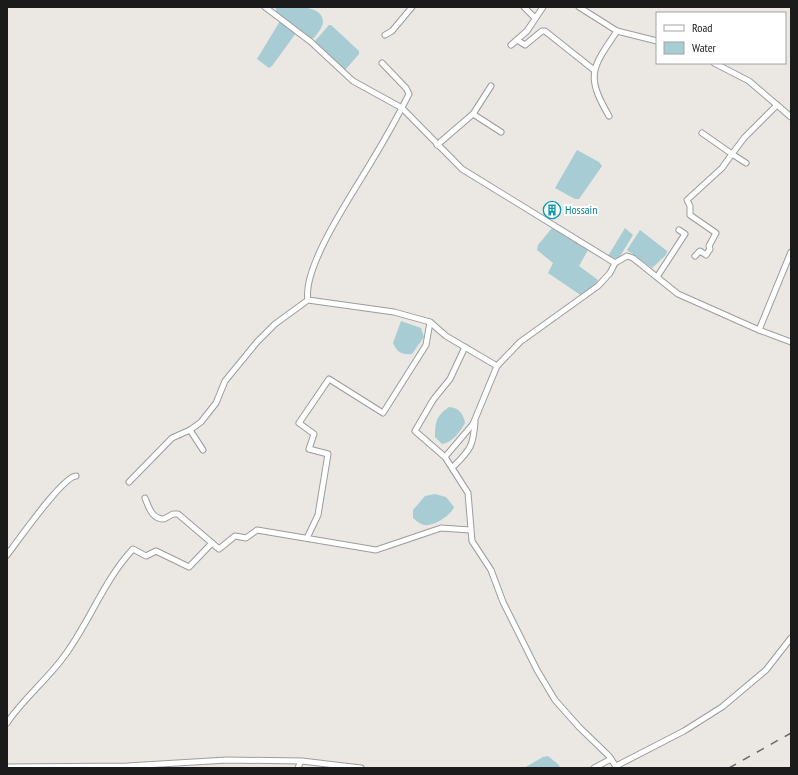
<svg xmlns="http://www.w3.org/2000/svg" width="798" height="775" font-family="'PT Sans Narrow',sans-serif">
  <style>
    .water { fill: #a7ccd4 }
    .lines { fill: none; stroke-linecap: round; stroke-linejoin: round }
    .minor-casing { stroke: #9c9c9c; stroke-width: 7 }
    .minor { stroke: #fff; stroke-width: 5 }
    .rail { stroke: #696969; stroke-width: 1.5; stroke-dasharray: 8 8; stroke-linecap: butt }
    .labels { text-anchor: middle; stroke-width: 4; stroke-linejoin: round; paint-order: stroke }
    .culture-label { font-size: 12px; fill: #0d838f; stroke: #fff; text-anchor: start }
  </style>
  <rect width="100%" height="100%" fill="#ebe7e2"/>
  <g class="water">
    <path d="M276,7C288,7 323,3 323,22C323,27 317,34 314,38L311,39L276,14Z"/>
    <polygon points="280,21 296,33 272,66 269,68 257,59"/>
    <polygon points="329,25 331,25 359,51 359,54 345,70 343,70 315,43 315,41"/>
    <polygon points="577,150 599,162 602,166 579,199 575,199 555,188"/>
    <polygon points="552,228 588,250 579,266 598,280 594,287 582,296 548,273 553,263 537,250 538,245"/>
    <polygon points="625,228 633,235 619,258 613,259 608,256"/>
    <polygon points="640,230 667,251 666,255 652,268 627,250"/>
    <path d="M401,321L421,328L424,337L412,354C401,355 397,352 393,343Z"/>
    <path d="M449,407C459,408 463,413 465,423C459,433 453,442 442,444L435,437C435,422 436,416 449,407Z"/>
    <path d="M435,494L446,497L454,507C451,515 437,524 428,525C422,526 418,522 413,518V510L425,496Z"/>
    <polygon points="548,756 559,765 560,768 524,768 543,757"/>
  </g>
  <g class="lines">
    <defs>
      <g id="minor">
        <polyline points="265,7 311,42 353,81 402,108 462,169 615,263 627,256 633,258 678,294 759,330 791,342"/>
        <polyline points="524,7 535,18"/>
        <polyline points="579,7 617,31 657,41"/>
        <polyline points="385,35 392,31 412,7"/>
        <polyline points="517,40 525,45 542,31 545,31 594,70"/>
        <polyline points="511,45 527,31 543,7"/>
        <path d="M382,63L406,88L409,94C397,118 384,141 370,164C353,193 302,267 308,300L394,312L430,322L446,336L497,366"/>
        <polyline points="714,63 749,81 791,117"/>
        <polyline points="473,114 501,132"/>
        <path d="M609,116C585,75 592,68 617,31"/>
        <polyline points="702,133 732,154 744,138 777,105"/>
        <polyline points="437,145 473,114 491,86"/>
        <polyline points="695,256 700,251 706,255 710,249 709,246 716,233 690,215 690,206 687,200 722,168 732,154 746,163"/>
        <polyline points="615,263 610,273 598,286 520,342 497,366 473,424 445,457 468,493 472,541 491,570 503,602 537,670 555,700 579,727 609,756 617,768"/>
        <polyline points="657,277 685,234 679,230"/>
        <polyline points="759,330 791,252"/>
        <polyline points="190,430 203,450"/>
        <polyline points="445,457 415,431 433,400 450,379 465,347"/>
        <path d="M454,466C471,449 473,446 475,422"/>
        <polyline points="129,482 172,438 190,430 201,422 216,403 225,381 257,342 275,324 308,300"/>
        <path d="M145,498C149,508 152,519 164,519L173,514H178L212,543"/>
        <polyline points="307,538 318,515 328,454 309,449 314,434 299,423 329,379 383,413 426,345 430,322"/>
        <path d="M7,555C18,541 62,477 76,476"/>
        <path d="M7,723C23,699 48,679 65,655C90,621 104,580 133,549L146,556L156,551L189,567L212,543L219,549L235,536L246,538L257,530L376,550L441,528L470,530"/>
        <polyline points="616,766 684,731 722,707 766,670 791,638"/>
        <polyline points="7,767 127,766 227,760 302,761 361,768"/>
        <polyline points="298,768 300,763"/>
        <polyline points="594,768 611,759"/>
      </g>
    </defs>
    <use href="#minor" class="minor-casing"/>
    <use href="#minor" class="minor"/>
    <polyline class="rail" points="729,768 791,733"/>
  </g>
  <defs>
    <symbol id="building-ring" viewBox="-11 -11 22 22"><circle r="9.5" fill="#fff" stroke="#0f9aa8" stroke-width="1.5"/><path d="M-4-6H4V6H1V3H-1V6H-4ZM-2.5-4.3h1.7v1.8h-1.7ZM.8-4.3h1.7v1.8H.8ZM-2.5-1h1.7V.8h-1.7ZM.8-1h1.7V.8H.8Z" fill="#0f9aa8"/></symbol>
  </defs>
  <g fill-rule="evenodd">
    <use href="#building-ring" x="542" y="200" width="20" height="20"/>
  </g>
  <g class="labels">
    <g class="culture-label">
      <text x="565" y="214">Hossain</text>
    </g>
  </g>
  <rect width="798" height="775" fill="none" stroke="#1b1b1b" stroke-width="16"/>
  <rect x="656" y="12" width="130" height="52" fill="#ffffff" stroke="#a4a4a4"/>
  <rect x="664" y="25" width="20" height="6" fill="#ffffff" stroke="#a4a4a4"/>
  <text x="692" y="32" font-size="12" fill="#1b1b1b">Road</text>
  <rect x="664" y="42" width="20" height="12" fill="#a7ccd4" stroke="#a4a4a4"/>
  <text x="692" y="52" font-size="12" fill="#1b1b1b">Water</text>
</svg>
